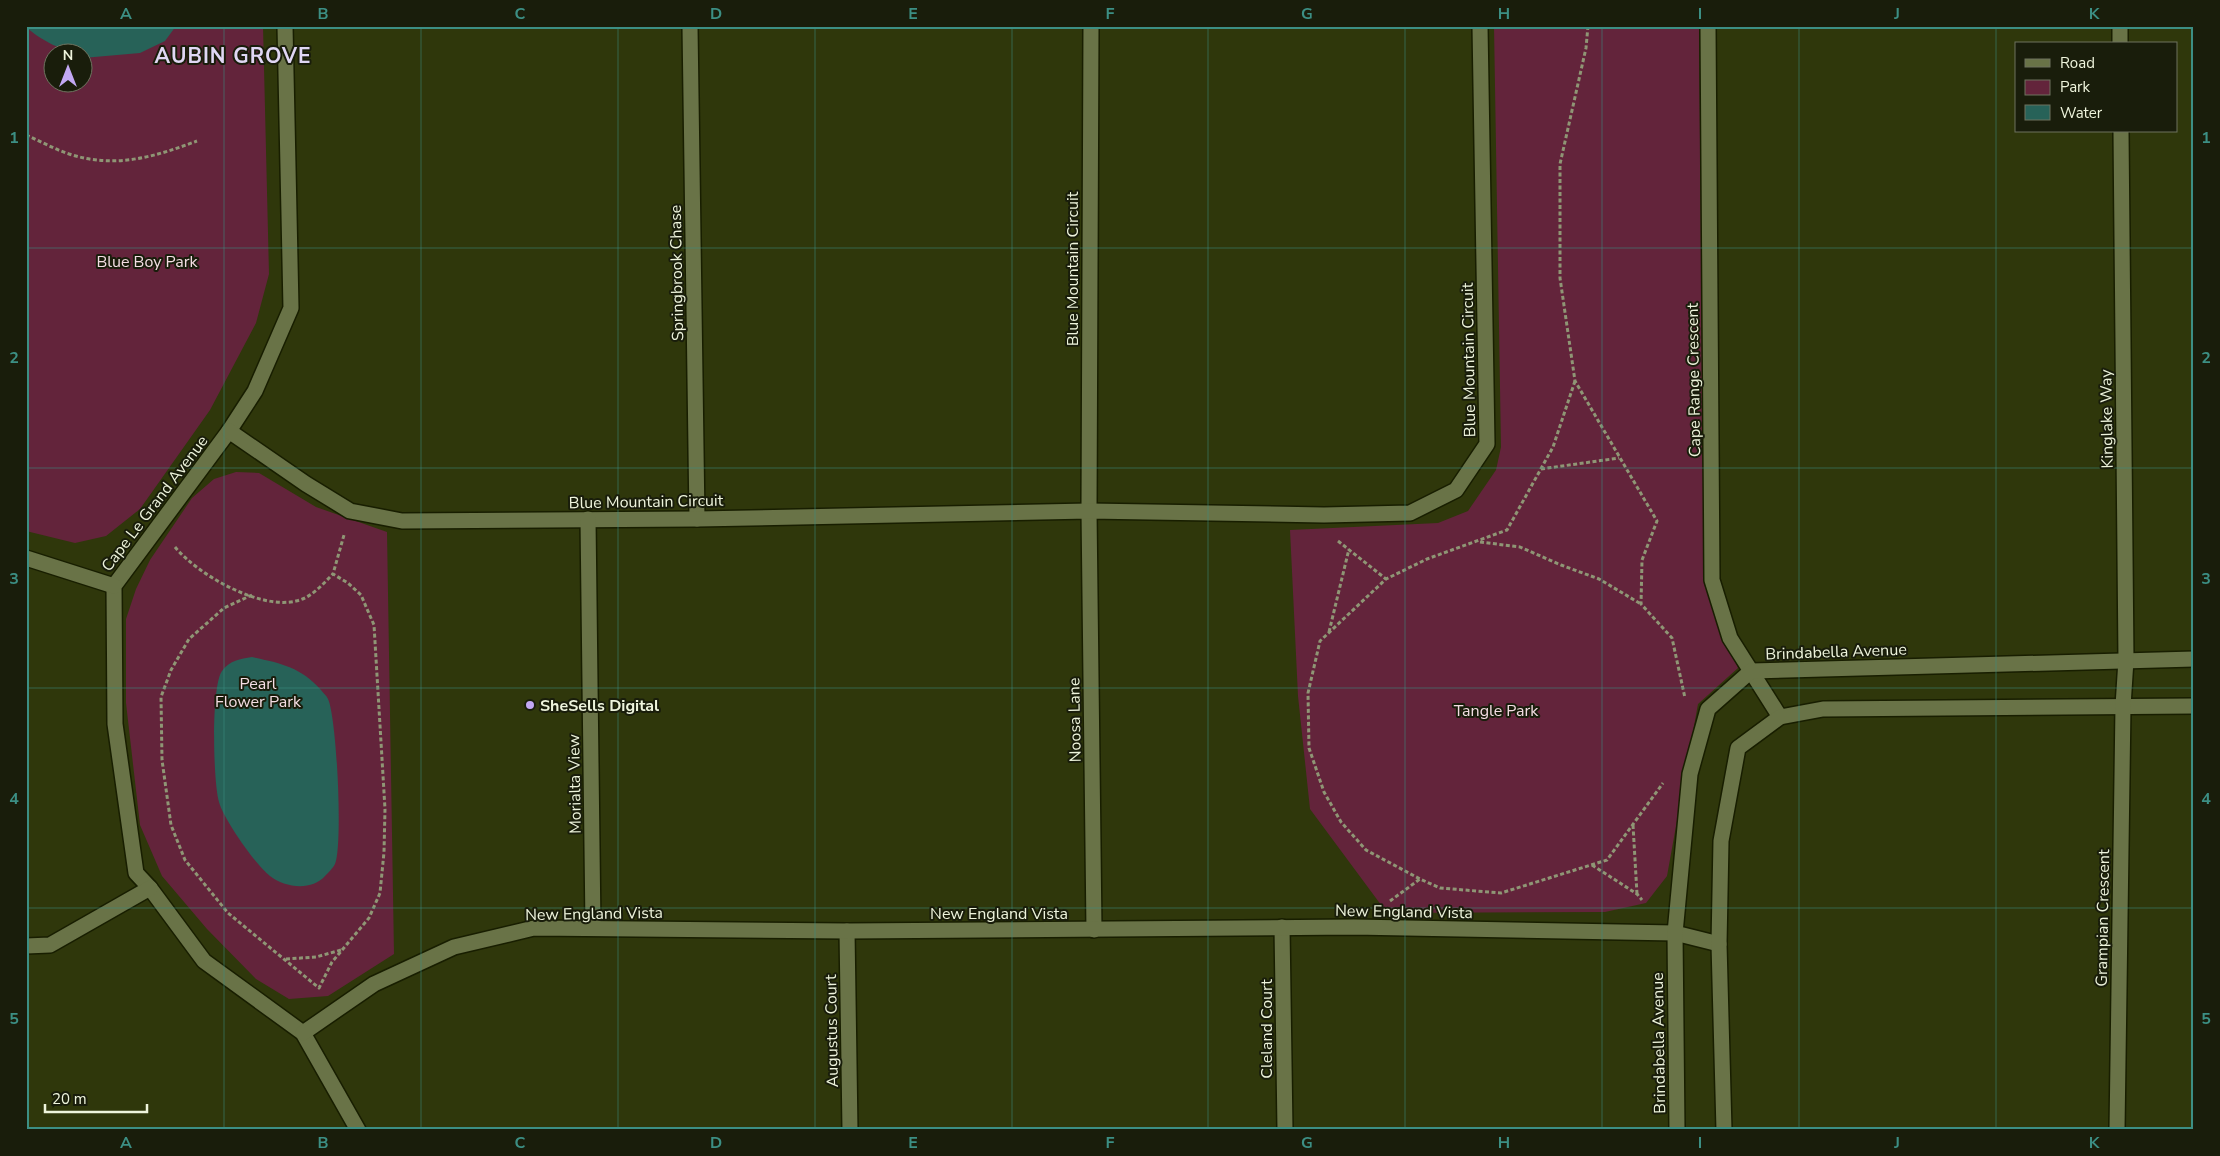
<svg xmlns="http://www.w3.org/2000/svg" width="2220" height="1156" font-family="'Nunito Sans',sans-serif">
  <style>
    .green { fill: #63243b; fill-rule: evenodd }
    .water { fill: #276258 }
    .lines { fill: none; stroke-linecap: round; stroke-linejoin: round }
    .minor-casing { stroke: #181e00; stroke-width: 18 }
    .path { stroke: #8f9675; stroke-width: 3; stroke-dasharray: 4 2.5; stroke-linecap: butt }
    .minor { stroke: #697347; stroke-width: 15 }
    .grid { fill: none; stroke: #3c8f84; stroke-width: 1; stroke-opacity: 0.55 }
    .poi-dot { fill: #c2a8f3; stroke: #191d0b; stroke-width: 2 }
    .labels { text-anchor: middle; stroke-width: 4; stroke-linejoin: round; paint-order: stroke }
    .park-label { font-size: 16px; fill: #f4dde3; stroke: #191d0b }
    .street-label { font-size: 16px; fill: #eef4dc; stroke: #191d0b }
    .poi-label { font-size: 16px; font-weight: bold; fill: #eef4dc; stroke: #191d0b; text-anchor: start }
    .district-label { font-size: 21px; font-weight: bold; letter-spacing: 1px; fill: #e0d7f4; stroke: #191d0b }
    .neatline { fill: none; stroke: #3c8f84; stroke-width: 2 }
    .grid-label { font-size: 16px; text-anchor: middle; font-weight: bold; fill: #3c8f84 }
  </style>
  <rect width="100%" height="100%" fill="#2f370b"/>
  <g class="green">
    <path d="M26,26H263L269,274L256,323L210,410L140,509L106,536L75,543L26,531ZM52,52H82V82H52Z"/>
    <polygon points="1494,26 1699,26 1704,584 1738,668 1698,704 1667,876 1646,903 1605,912 1387,913 1310,809 1298,696 1290,530 1438,523 1468,511 1496,470 1501,447"/>
    <polygon points="236,472 259,473 316,507 387,532 394,954 328,996 289,999 256,979 207,929 162,876 140,825 126,703 126,619 136,589 150,560 192,498 214,479"/>
  </g>
  <g class="water">
    <path d="M176,26L165,41L140,53L83,58L82,52C62,52 41,40 26,27Z"/>
    <path d="M252,657C280,663 301,667 321,690C323,693 327,696 328,699C337,718 343,846 335,864C333,868 328,873 325,876C312,891 285,888 270,876C255,864 224,820 219,802C213,782 211,686 222,671C230,660 240,659 252,657Z"/>
  </g>
  <g class="lines">
    <defs>
      <g id="minor">
        <polyline points="285,26 291,308 255,391 229,431 114,586 115,724 136,873 150,888 204,961 303,1033 358,1130"/>
        <polyline points="690,26 697,519"/>
        <polyline points="1091,26 1089,511 1094,930"/>
        <polyline points="1708,26 1712,580 1730,638 1780,717"/>
        <polyline points="2120,26 2120,44"/>
        <polyline points="229,431 306,484 350,511 402,521 697,519 1089,511 1324,515 1410,513 1456,490 1487,444 1480,26"/>
        <polyline points="588,519 593,928"/>
        <polyline points="26,558 114,586"/>
        <polyline points="1282,927 1285,1130"/>
        <polyline points="847,931 850,1130"/>
        <polyline points="26,946 50,945 150,888"/>
        <polyline points="303,1033 374,984 454,947 534,928 847,931 1354,927 1675,933 1719,944"/>
        <polyline points="1677,1130 1675,933 1690,774 1708,709 1751,671 2194,659"/>
        <polyline points="1724,1130 1719,944 1721,841 1738,748 1780,717 1823,709 2194,706"/>
        <polyline points="2117,1130 2123,706 2126,660 2121,131"/>
      </g>
    </defs>
    <use href="#minor" class="minor-casing"/>
    <g class="path">
      <polyline points="1588,26 1586,48 1560,164 1560,278 1575,381 1657,521 1642,560 1641,604 1672,638 1685,698"/>
      <path d="M26,135C40,141 54,149 69,154C115,169 154,157 197,141"/>
      <polyline points="1575,381 1553,447 1507,530 1427,559 1386,579 1320,641 1308,693 1309,748 1324,792 1341,822 1366,850 1420,879 1440,888 1501,893 1607,860 1663,783"/>
      <polyline points="1541,469 1619,458"/>
      <polyline points="1338,541 1386,579"/>
      <polyline points="1480,542 1520,547 1561,565 1599,579 1641,604"/>
      <path d="M175,547C198,575 260,610 296,601C311,598 322,585 333,574"/>
      <polyline points="252,595 224,608 189,639 171,670 161,697 162,760 171,825 185,860 228,913 319,988 332,962 369,918 380,893 384,852 385,809 374,625 361,595 348,583 333,574 344,535"/>
      <polyline points="1329,632 1349,549"/>
      <polyline points="1633,825 1637,894"/>
      <polyline points="1592,865 1637,894 1642,900"/>
      <polyline points="1390,901 1420,879"/>
      <polyline points="286,959 316,957 341,950"/>
    </g>
    <use href="#minor" class="minor"/>
  </g>
  <path class="grid" d="M224,26V1130M421,26V1130M618,26V1130M815,26V1130M1012,26V1130M1208,26V1130M1405,26V1130M1602,26V1130M1799,26V1130M1996,26V1130M26,248H2194M26,468H2194M26,688H2194M26,908H2194"/>
  <circle class="poi-dot" cx="530" cy="705" r="5"/>
  <g class="labels">
    <g class="park-label">
      <text x="147" y="267">Blue Boy Park</text>
      <text x="258" y="689">Pearl<tspan x="258" dy="18">Flower Park</tspan></text>
      <text x="1496" y="716">Tangle Park</text>
    </g>
    <g class="street-label">
      <text transform="translate(1072 269) rotate(-90)" y="6">Blue Mountain Circuit</text>
      <text transform="translate(676 273) rotate(-91)" y="6">Springbrook Chase</text>
      <text transform="translate(1468 360) rotate(-91)" y="6">Blue Mountain Circuit</text>
      <text transform="translate(1693 380) rotate(-91)" y="6">Cape Range Crescent</text>
      <text transform="translate(2106 419) rotate(-91)" y="6">Kinglake Way</text>
      <text transform="translate(646 501) rotate(-1)" y="6">Blue Mountain Circuit</text>
      <text transform="translate(154 503) rotate(-53)" y="6">Cape Le Grand Avenue</text>
      <text transform="translate(1836 651) rotate(-2)" y="6">Brindabella Avenue</text>
      <text transform="translate(1074 720) rotate(-91)" y="6">Noosa Lane</text>
      <text transform="translate(574 784) rotate(-91)" y="6">Morialta View</text>
      <text transform="translate(1404 911) rotate(1)" y="6">New England Vista</text>
      <text transform="translate(594 913) rotate(-1)" y="6">New England Vista</text>
      <text x="999" y="919">New England Vista</text>
      <text transform="translate(2102 918) rotate(-89)" y="6">Grampian Crescent</text>
      <text transform="translate(1266 1029) rotate(-90)" y="6">Cleland Court</text>
      <text transform="translate(831 1031) rotate(-91)" y="6">Augustus Court</text>
      <text transform="translate(1658 1043) rotate(-91)" y="6">Brindabella Avenue</text>
    </g>
    <g class="poi-label">
      <text x="540" y="711">SheSells Digital</text>
    </g>
    <g class="district-label">
      <text x="233" y="63">AUBIN GROVE</text>
    </g>
  </g>
  <rect width="2220" height="1156" fill="none" stroke="#191d0b" stroke-width="55"/>
  <rect x="2015" y="42" width="162" height="90" fill="#191d0b" stroke="#6e735f"/>
  <rect x="2025" y="59" width="25" height="8" fill="#697347" stroke="#6e735f"/>
  <text x="2060" y="68" font-size="15" fill="#eef4dc">Road</text>
  <rect x="2025" y="80" width="25" height="15" fill="#63243b" stroke="#6e735f"/>
  <text x="2060" y="92" font-size="15" fill="#eef4dc">Park</text>
  <rect x="2025" y="105" width="25" height="15" fill="#276258" stroke="#6e735f"/>
  <text x="2060" y="118" font-size="15" fill="#eef4dc">Water</text>
  <g transform="translate(68 68)"><circle r="24" fill="#191d0b" stroke="#6e735f"/>
  <path d="M0-4L9 19L0 12L-9 19Z" fill="#c2a8f3"/>
  <text y="-8" font-size="14" font-weight="bold" text-anchor="middle" fill="#eef4dc">N</text>
  </g>
  <path d="M45 1104v8h102v-8" fill="none" stroke="#eef4dc" stroke-width="2.5"/>
  <text x="52" y="1104" font-size="15" fill="#eef4dc" stroke="#191d0b" stroke-width="4" paint-order="stroke">20 m</text>
  <rect x="28" y="28" width="2164" height="1100" class="neatline"/>
  <g class="grid-label">
    <text x="126" y="19">A</text>
    <text x="323" y="19">B</text>
    <text x="520" y="19">C</text>
    <text x="716" y="19">D</text>
    <text x="913" y="19">E</text>
    <text x="1110" y="19">F</text>
    <text x="1307" y="19">G</text>
    <text x="1504" y="19">H</text>
    <text x="1700" y="19">I</text>
    <text x="1897" y="19">J</text>
    <text x="2094" y="19">K</text>
    <text x="14" y="143">1</text>
    <text x="2206" y="143">1</text>
    <text x="14" y="363">2</text>
    <text x="2206" y="363">2</text>
    <text x="14" y="584">3</text>
    <text x="2206" y="584">3</text>
    <text x="14" y="804">4</text>
    <text x="2206" y="804">4</text>
    <text x="14" y="1024">5</text>
    <text x="2206" y="1024">5</text>
    <text x="126" y="1148">A</text>
    <text x="323" y="1148">B</text>
    <text x="520" y="1148">C</text>
    <text x="716" y="1148">D</text>
    <text x="913" y="1148">E</text>
    <text x="1110" y="1148">F</text>
    <text x="1307" y="1148">G</text>
    <text x="1504" y="1148">H</text>
    <text x="1700" y="1148">I</text>
    <text x="1897" y="1148">J</text>
    <text x="2094" y="1148">K</text>
  </g>
</svg>
